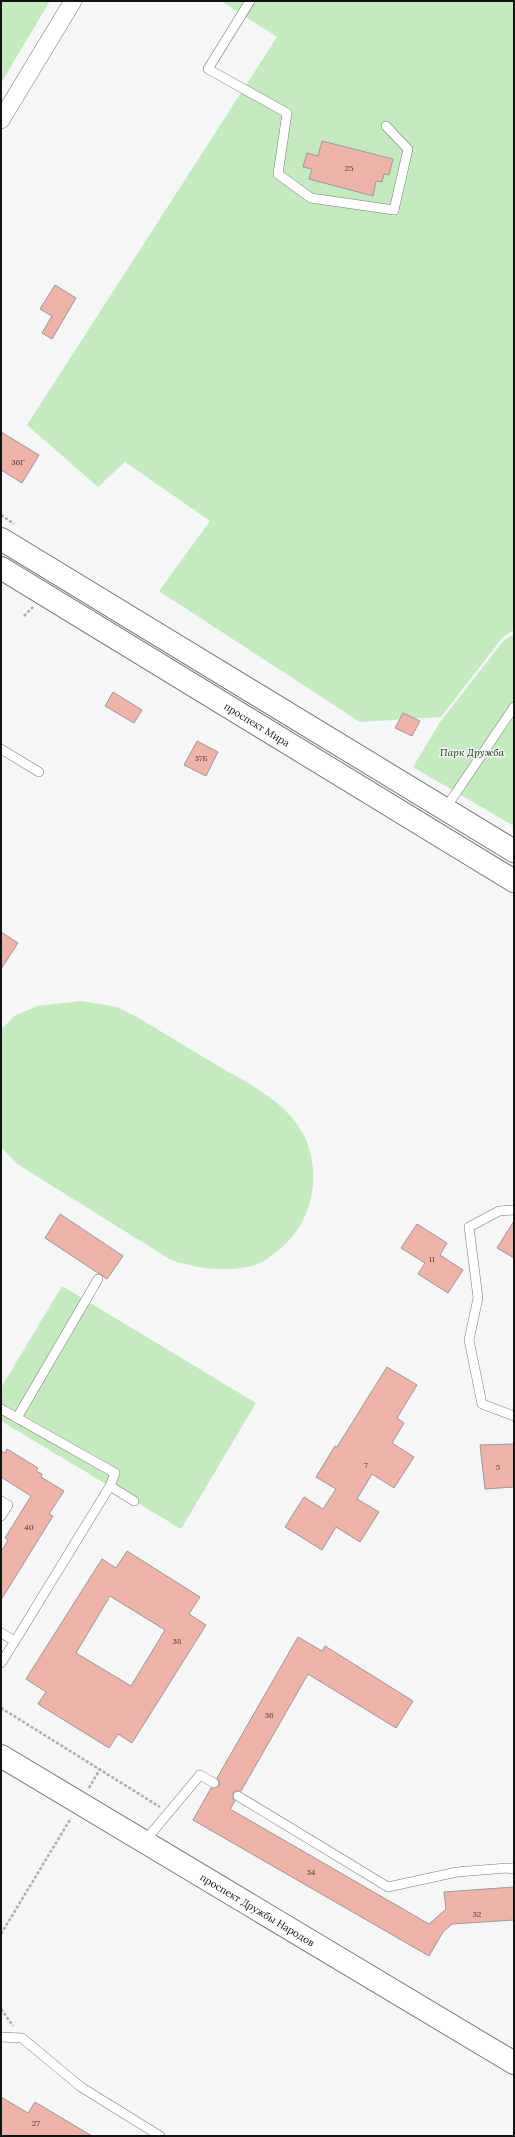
<svg xmlns="http://www.w3.org/2000/svg" width="515" height="2137" font-family="Lora,serif">
  <style>
    .green { fill: #c5eac0 }
    .building { fill: #f0b3aa; stroke: #9c9998; fill-rule: evenodd }
    .lines { fill: none; stroke-linecap: round; stroke-linejoin: round }
    .service-casing { stroke: #79797b; stroke-width: 10 }
    .minor-casing { stroke: #79797b; stroke-width: 18 }
    .tertiary-casing { stroke: #79797b; stroke-width: 24 }
    .secondary-casing { stroke: #79797b; stroke-width: 24 }
    .path { stroke: #acadaf; stroke-width: 2.5; stroke-dasharray: 3 2; stroke-linecap: butt }
    .service { stroke: #fff; stroke-width: 9 }
    .minor { stroke: #fff; stroke-width: 17 }
    .tertiary { stroke: #fff; stroke-width: 22 }
    .secondary { stroke: #fff; stroke-width: 22 }
    .labels { text-anchor: middle; stroke-width: 3; stroke-linejoin: round; paint-order: stroke }
    .number-label { font-size: 8px; fill: #4a3a39 }
    .street-label { font-size: 10px; fill: #121213; stroke: #f5f6f8 }
    .park-label { font-size: 10px; font-style: italic; fill: #0c3408; stroke: #f5f6f8 }
  </style>
  <rect width="100%" height="100%" fill="#f5f6f8"/>
  <g class="green">
    <polygon points="1,1 50,1 1,83"/>
    <polygon points="221,1 514,1 514,630 503,637 441,717 360,722 159,591 210,521 125,462 98,487 27,425 277,37"/>
    <polygon points="514,634 514,826 413,767 440,722 504,640"/>
    <path d="M81,1001L117,1007L137,1017C165,1034 192,1050 220,1067C248,1083 277,1098 297,1124C326,1164 315,1225 275,1253C270,1256 265,1261 260,1263C231,1274 200,1269 171,1260L17,1164L1,1147V1030L14,1016L37,1006Z"/>
    <polygon points="62,1286 256,1403 181,1529 1,1421 1,1388"/>
  </g>
  <g class="building">
    <polygon points="322,141 393,159 389,175 384,174 382,182 376,181 373,196 309,179 312,169 303,167 307,153 318,156"/>
    <polygon points="55,285 76,298 52,339 42,333 52,316 40,309"/>
    <polygon points="1,432 39,455 22,483 1,470"/>
    <polygon points="113,692 142,710 134,723 105,706"/>
    <polygon points="403,713 420,721 412,736 395,728"/>
    <polygon points="197,741 218,752 206,776 184,765"/>
    <polygon points="1,932 18,943 1,969"/>
    <polygon points="60,1214 123,1256 107,1279 45,1238"/>
    <polygon points="514,1221 514,1258 497,1248"/>
    <polygon points="417,1224 447,1243 440,1255 463,1270 448,1293 418,1274 425,1263 401,1248"/>
    <polygon points="387,1367 417,1385 397,1418 404,1423 392,1443 414,1457 394,1488 372,1474 357,1499 379,1512 360,1542 336,1527 322,1550 285,1527 304,1497 323,1509 336,1489 316,1477 335,1446 337,1447"/>
    <polygon points="514,1444 514,1487 485,1489 480,1445"/>
    <polygon points="7,1449 38,1468 36,1471 42,1474 41,1477 64,1491 49,1514 53,1516 1,1600 1,1552 8,1540 5,1538 31,1496 1,1477 1,1451 5,1453"/>
    <path d="M127,1551L200,1597L189,1614L206,1625L132,1743L118,1734L109,1748L38,1704L46,1692L26,1679L102,1559L116,1568ZM110,1596L165,1630L131,1686L76,1653Z"/>
    <polygon points="298,1637 322,1651 325,1646 413,1701 396,1728 308,1674 241,1791 235,1791 233,1793 233,1799 235,1801 230,1809 429,1924 446,1909 444,1892 514,1887 514,1920 452,1924 443,1932 429,1956 193,1820 211,1788 219,1786 220,1783 217,1778"/>
    <polygon points="1,2097 28,2113 35,2102 92,2136 1,2136"/>
  </g>
  <g class="lines">
    <defs>
      <g id="service">
        <polyline points="250,1 208,69 287,113 278,174 311,198 394,210 408,149 386,126"/>
        <polyline points="1,749 39,772"/>
        <polyline points="445,809 514,707"/>
        <polyline points="514,1210 499,1211 469,1227 478,1298 469,1340 482,1404 514,1416"/>
        <polyline points="1,1409 115,1473 110,1486 15,1641"/>
        <polyline points="17,1418 98,1279"/>
        <polyline points="110,1486 134,1501"/>
        <polyline points="1,1501 8,1505 1,1516"/>
        <polyline points="1,1633 15,1641 1,1663"/>
        <polyline points="238,1796 388,1887 457,1872 507,1868 514,1869"/>
        <polyline points="144,1842 200,1775 214,1783"/>
        <polyline points="1,2037 22,2038 81,2087 160,2136"/>
      </g>
      <polyline id="minor" points="1,120 73,1"/>
      <g id="tertiary">
        <polyline points="1,539 514,851"/>
        <path id="s1" d="M1,568L514,881"/>
      </g>
      <g id="secondary">
        <path id="s2" d="M1,1756L514,2063"/>
      </g>
    </defs>
    <use href="#service" class="service-casing"/>
    <use href="#minor" class="minor-casing"/>
    <use href="#tertiary" class="tertiary-casing"/>
    <use href="#secondary" class="secondary-casing"/>
    <g class="path">
      <polyline points="1,515 14,524"/>
      <polyline points="24,616 33,607"/>
      <polyline points="1,1708 160,1807"/>
      <polyline points="89,1788 100,1769"/>
      <polyline points="1,1934 71,1818"/>
      <polyline points="1,2009 13,2026"/>
    </g>
    <use href="#service" class="service"/>
    <use href="#minor" class="minor"/>
    <use href="#tertiary" class="tertiary"/>
    <use href="#secondary" class="secondary"/>
  </g>
  <g class="labels">
    <g class="number-label">
      <text x="349" y="171">25</text>
      <text x="18" y="465">36Г</text>
      <text x="201" y="761">37Б</text>
      <text x="432" y="1262">11</text>
      <text x="366" y="1468">7</text>
      <text x="498" y="1470">5</text>
      <text x="29" y="1530">40</text>
      <text x="177" y="1644">38</text>
      <text x="269" y="1718">36</text>
      <text x="311" y="1875">34</text>
      <text x="477" y="1917">32</text>
      <text x="36" y="2126">27</text>
    </g>
    <g class="street-label">
      <text dy="4" stroke="none"><textPath href="#s1" startOffset="300">проспект Мира</textPath></text>
      <text dy="4" stroke="none"><textPath href="#s2" startOffset="299">проспект Дружбы Народов</textPath></text>
    </g>
    <g class="park-label">
      <text x="472" y="756">Парк Дружба</text>
    </g>
  </g>
  <rect width="515" height="2137" fill="none" stroke="#121213" stroke-width="4"/>
</svg>
